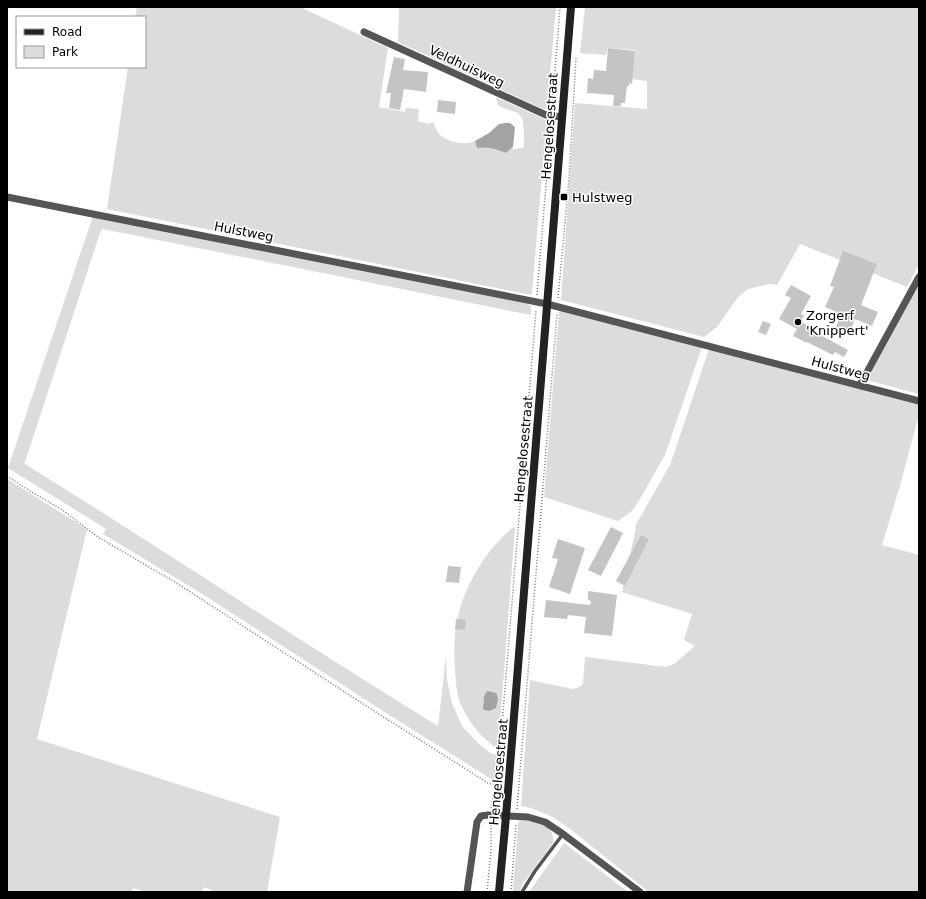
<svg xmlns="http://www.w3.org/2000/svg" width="926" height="899" font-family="'DejaVu Sans',sans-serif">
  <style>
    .green { fill: #dcdcdc; fill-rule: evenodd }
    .water { fill: #a3a3a3 }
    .building { fill: #c4c4c4 }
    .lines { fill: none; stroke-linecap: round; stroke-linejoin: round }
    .path { stroke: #777; stroke-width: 1.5; stroke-dasharray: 1 2; stroke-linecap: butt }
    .lane { stroke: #555; stroke-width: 3.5 }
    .street { stroke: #555; stroke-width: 7 }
    .secondary { stroke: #222; stroke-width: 8 }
    .poi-dot { fill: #000; stroke: #fff; stroke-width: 1.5 }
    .labels { text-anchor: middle; stroke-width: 3; stroke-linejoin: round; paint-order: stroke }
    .street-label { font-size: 13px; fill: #000; stroke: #fff }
    .poi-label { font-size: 13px; fill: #000; stroke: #fff; text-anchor: start }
  </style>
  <rect width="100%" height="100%" fill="#fff"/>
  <g class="green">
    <path d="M137,7H300L388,48L379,107L405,112L406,108L419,109L418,121L428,124L433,122C435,126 437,131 439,134C447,142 466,146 475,141L477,148C490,147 494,148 506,153L511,149L523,148C525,142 524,125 522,118C521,116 519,115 518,113L501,107L498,105L496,97L546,120L547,124C541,180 537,237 532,293L531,295L107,209L128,67H145V17H135Z"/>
    <polygon points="399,7 556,7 547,109 543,109 398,42"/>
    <polygon points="585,7 919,7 919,264 907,287 800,244 777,285 769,284 748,289 738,297 717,327 704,337 561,300 575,103 647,109 647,81 632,79 635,50 608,48 606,55 580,53"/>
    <path d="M93,216L526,303L531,306V315L103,229L102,230L100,233L25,462V464C164,550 299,641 438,726L446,656L447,680L452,703L462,726L478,743L490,753L498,756L496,782L383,711L204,595L103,534L106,529L8,468Z"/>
    <polygon points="919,282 919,394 867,380"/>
    <polygon points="560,311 702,347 665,455 640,499 632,511 618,521 544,497 559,312"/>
    <polygon points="709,349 919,404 919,414 900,486 882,545 919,555 919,892 649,892 570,829 553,817 531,808 521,806 530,680 573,689 577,688 583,684 585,657 666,667 674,664 695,646 684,640 692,614 622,592 636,527 635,526 670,465"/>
    <polygon points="7,479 87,529 37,739 280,817 267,892 215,892 204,887 202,892 146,892 133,888 132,892 7,892"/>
    <path d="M512,528H515L498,750C484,739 472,727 464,711C456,698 456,682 455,667C454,656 454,645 455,633C460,593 481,555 512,528ZM487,691L497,694C499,699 498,703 496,708L490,711L483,708L484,696Z"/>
    <polygon points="523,820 538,821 550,829 553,836 553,843 523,883 519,892 513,892 518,823 519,821"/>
    <polygon points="564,843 628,892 529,892"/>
  </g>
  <g class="water">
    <path d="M505,123H510L515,127L513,147L506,153C494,148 490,147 477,148L475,141L489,133L499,124Z"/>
    <path d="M487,691L496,693C499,698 498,702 496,708L490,711L484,710L483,708L484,696Z"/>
  </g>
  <g class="building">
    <polygon points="608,48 635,51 632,84 629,83 629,86 627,86 625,103 621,103 621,106 613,106 614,95 587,93 588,78 593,79 594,70 606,71"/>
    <polygon points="394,57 405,59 403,70 428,72 426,92 404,89 400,110 389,108 391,93 386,93"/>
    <polygon points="438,100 456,102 455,114 437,112"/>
    <polygon points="843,251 877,264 861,305 878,312 872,326 855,319 850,332 836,327 841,314 825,307 834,287 830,286"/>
    <polygon points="791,285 811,296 801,314 804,315 801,322 814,329 813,331 848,350 844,357 835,352 833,355 807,342 807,343 793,336 797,329 779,319 791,298 785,295"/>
    <polygon points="763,321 771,324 766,335 758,332"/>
    <polygon points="611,527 623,533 601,576 588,570"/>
    <polygon points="641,535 649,539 625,586 616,581"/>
    <polygon points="558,539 585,548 570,594 549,587 558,559 552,558"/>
    <polygon points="448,566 461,567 459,583 446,582"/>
    <polygon points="588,591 617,595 612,636 584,633 586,617 568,615 567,619 544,617 546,600 590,605 591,601 588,600"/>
    <polygon points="456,619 466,620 465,630 455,629"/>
  </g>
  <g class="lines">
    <g class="path">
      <polyline points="552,107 560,7"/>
      <polyline points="537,295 551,123"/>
      <polyline points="558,298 569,179 576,57"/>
      <polyline points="7,476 33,493 61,509 98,537 178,584 371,709 488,783 497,786"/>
      <polyline points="491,808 492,802 497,786 536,310"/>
      <polyline points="517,809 557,314"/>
      <polyline points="487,892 491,851 491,822"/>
      <polyline points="511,892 516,824"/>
    </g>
    <polyline class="lane" points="522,892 535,871 563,834"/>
    <g class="street">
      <polyline points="364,32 546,115 562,117"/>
      <polyline points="7,197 547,304 919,401"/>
      <polyline points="860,385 919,277"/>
      <polyline points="467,892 477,822 481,816 488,815 528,817 545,822 563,834 640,892"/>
    </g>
    <polyline class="secondary" points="499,892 506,816 571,7"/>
  </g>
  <g class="poi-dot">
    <rect x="560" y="193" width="8" height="8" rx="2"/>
    <circle cx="798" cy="322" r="4"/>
  </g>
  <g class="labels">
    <g class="street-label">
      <text transform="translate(467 66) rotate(25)" y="5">Veldhuisweg</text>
      <text transform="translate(549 126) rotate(-86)" y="5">Hengelosestraat</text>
      <text transform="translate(244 231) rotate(11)" y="5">Hulstweg</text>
      <text transform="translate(841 368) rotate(15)" y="5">Hulstweg</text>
      <text transform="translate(523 449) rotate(-85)" y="5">Hengelosestraat</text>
      <text transform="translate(498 772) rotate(-85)" y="5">Hengelosestraat</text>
    </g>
    <g class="poi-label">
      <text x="572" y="202">Hulstweg</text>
      <text x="806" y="320">Zorgerf<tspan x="806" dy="15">'Knippert'</tspan></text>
    </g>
  </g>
  <rect width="926" height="899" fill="none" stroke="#000000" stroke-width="16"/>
  <rect x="16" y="16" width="130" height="52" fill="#ffffff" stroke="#999999"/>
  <rect x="24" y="29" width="20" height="6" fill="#222222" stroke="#999999"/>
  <text x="52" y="36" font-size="12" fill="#000000">Road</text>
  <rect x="24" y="46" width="20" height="12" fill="#dcdcdc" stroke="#999999"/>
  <text x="52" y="56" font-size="12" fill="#000000">Park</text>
</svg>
